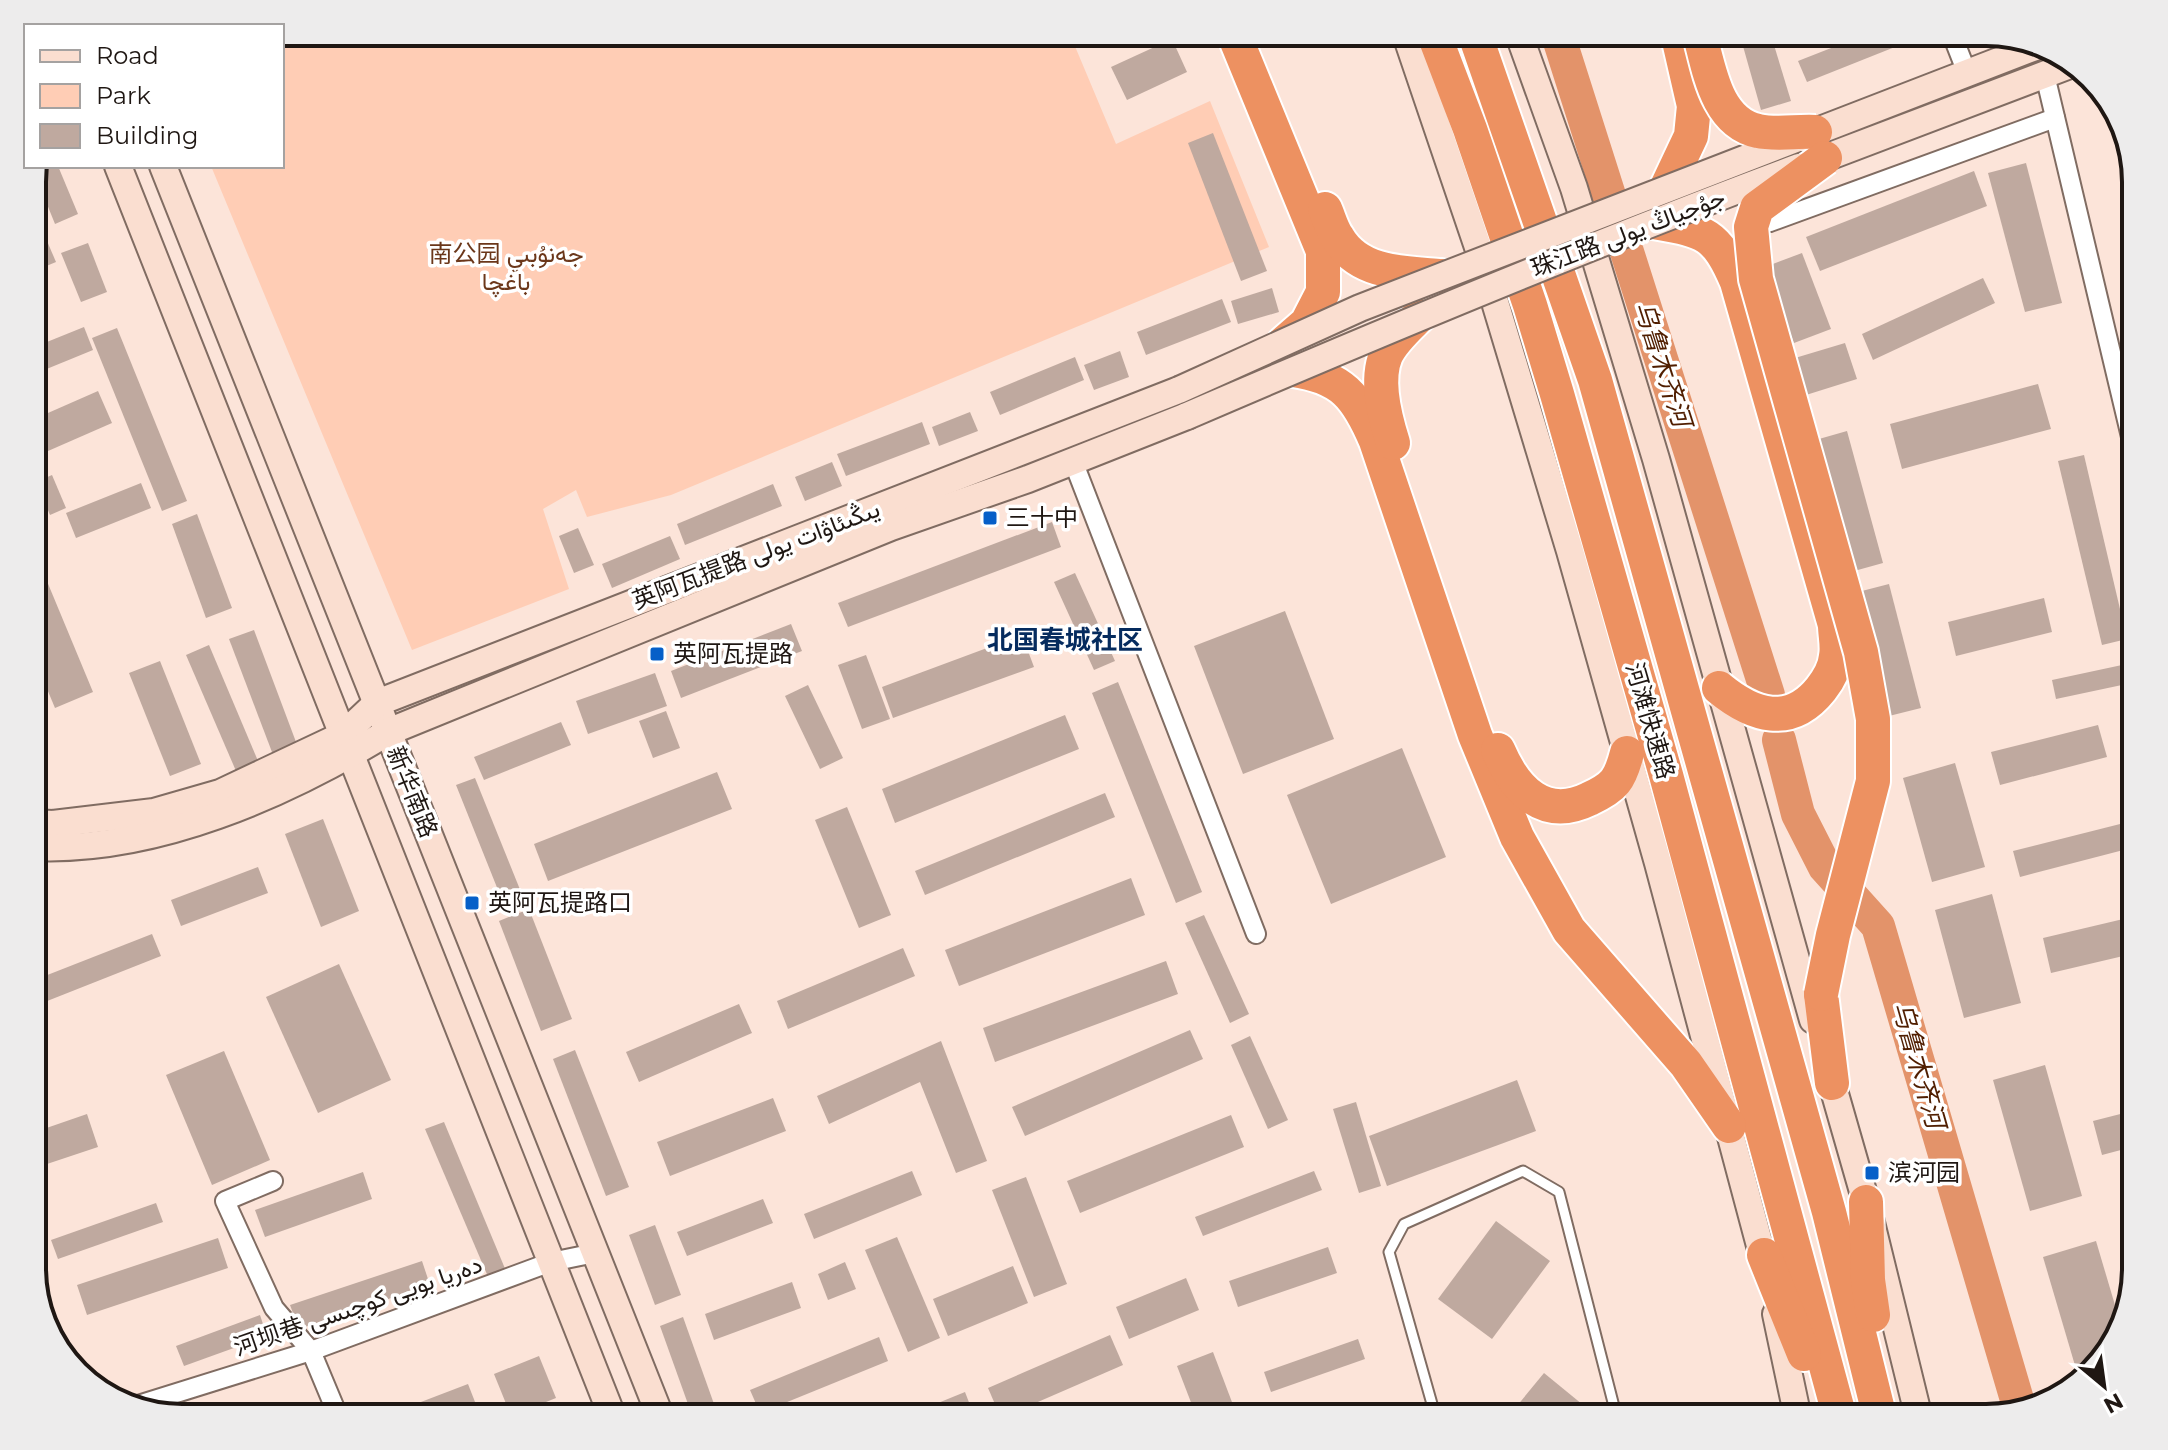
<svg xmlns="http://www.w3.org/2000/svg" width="2168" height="1450" font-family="Montserrat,Vazirmatn,'Noto Sans SC',sans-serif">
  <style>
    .green { fill: #ffcdb5 }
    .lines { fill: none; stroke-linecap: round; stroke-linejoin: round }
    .river { stroke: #e3936a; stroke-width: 34 }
    .building { fill: #bfa99f }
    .lane-casing { stroke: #806c62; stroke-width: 13 }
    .street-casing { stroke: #806c62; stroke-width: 22 }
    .secondary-casing { stroke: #806c62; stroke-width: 30 }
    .highway-casing { stroke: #fff; stroke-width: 38 }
    .lane { stroke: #fff; stroke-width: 9 }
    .street { stroke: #fff; stroke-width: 18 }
    .secondary { stroke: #faded0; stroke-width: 26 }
    .highway { stroke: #ed9161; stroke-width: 34 }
    .secondary-bridge-casing { stroke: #806c62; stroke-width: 30; stroke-linecap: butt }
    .highway-bridge-casing { stroke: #fff; stroke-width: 38; stroke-linecap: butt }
    .secondary-bridge { stroke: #faded0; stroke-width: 26 }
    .highway-bridge { stroke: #ed9161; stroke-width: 34 }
    .poi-dot { fill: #065fc8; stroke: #fff; stroke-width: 3 }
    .labels { text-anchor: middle; stroke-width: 7; stroke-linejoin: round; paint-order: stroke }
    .street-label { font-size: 24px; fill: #1f1713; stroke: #fff }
    .park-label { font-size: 24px; fill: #6b371a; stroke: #fff }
    .poi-label { font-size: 24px; fill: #1f1713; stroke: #fff; text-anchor: start }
    .water-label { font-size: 26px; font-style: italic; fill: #501e00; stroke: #fff }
    .neighbourhood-label { font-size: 26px; font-weight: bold; fill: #052b5e; stroke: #fff }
    .rim { fill: none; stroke: #1f1713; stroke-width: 4 }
  </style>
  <rect width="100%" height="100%" fill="#fce4d9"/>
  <polygon class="green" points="282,32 1069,32 1116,144 1210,101 1269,247 671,495 587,517 576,490 543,509 569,589 412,650 211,166 282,166"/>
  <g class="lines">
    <g class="river">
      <polyline points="1557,32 1768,695"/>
      <polyline points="1779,740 1798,814 1825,867 1878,926 2020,1410"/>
    </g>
  </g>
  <g class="building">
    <polygon points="1739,32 1770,32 1791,101 1761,110"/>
    <polygon points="1872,32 1907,32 1910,41 1807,82 1798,61"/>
    <polygon points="1172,39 1187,72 1127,100 1111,67"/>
    <polygon points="1213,133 1267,271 1241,281 1188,143"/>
    <polygon points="2026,163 2062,303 2025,312 1988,173"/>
    <polygon points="50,166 58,166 78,214 55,224 34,172"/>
    <polygon points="1974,171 1987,206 1820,271 1806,237"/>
    <polygon points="47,241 56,262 32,272 32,248"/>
    <polygon points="88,243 107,292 81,302 61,253"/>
    <polygon points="1802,253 1831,329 1794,343 1765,267"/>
    <polygon points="1983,278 1995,303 1873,360 1862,334"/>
    <polygon points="1272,288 1279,312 1238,324 1231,301"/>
    <polygon points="1222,299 1231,322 1146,355 1137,332"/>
    <polygon points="84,327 93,350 32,375 32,348"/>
    <polygon points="117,328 187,501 162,511 92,338"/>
    <polygon points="1845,343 1857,379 1806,395 1795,358"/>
    <polygon points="1120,351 1129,377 1094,390 1084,365"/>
    <polygon points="1075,357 1084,380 1000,415 990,392"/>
    <polygon points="2038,384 2051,429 1902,469 1890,424"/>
    <polygon points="98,391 112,423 32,458 32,420"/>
    <polygon points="970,412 978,431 939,446 932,427"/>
    <polygon points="922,422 930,444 846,476 837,454"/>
    <polygon points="1847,431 1883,563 1847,573 1812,441"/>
    <polygon points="2084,455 2127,639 2102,645 2058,461"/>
    <polygon points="832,462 842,486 805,501 795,477"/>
    <polygon points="52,475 66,508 50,515 36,482"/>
    <polygon points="141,483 151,508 76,538 66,513"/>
    <polygon points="773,484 782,506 685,545 677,524"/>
    <polygon points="197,514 232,608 206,618 172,524"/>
    <polygon points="1052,522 1061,547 848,627 838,603"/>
    <polygon points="578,528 594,565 574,573 559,536"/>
    <polygon points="670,536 680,559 612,588 602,564"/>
    <polygon points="39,562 93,692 55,708 32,653 32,565"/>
    <polygon points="1075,573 1115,661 1094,670 1054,582"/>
    <polygon points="1889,584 1921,708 1889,716 1858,592"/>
    <polygon points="2044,598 2052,632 1956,656 1948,622"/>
    <polygon points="1285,611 1334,739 1243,774 1194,646"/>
    <polygon points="791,624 802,651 681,698 671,671"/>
    <polygon points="254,630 299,750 275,760 229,639"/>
    <polygon points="1022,635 1034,667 893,718 882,687"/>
    <polygon points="209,645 258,761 236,771 186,655"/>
    <polygon points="866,655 890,719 862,729 838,665"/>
    <polygon points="160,661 201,764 170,776 129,673"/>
    <polygon points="2136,662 2136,682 2056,699 2052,680"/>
    <polygon points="655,673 667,706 588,734 576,701"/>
    <polygon points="1118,682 1202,892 1176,903 1092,693"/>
    <polygon points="808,685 843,758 820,769 785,696"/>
    <polygon points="666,711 680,748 653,758 639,721"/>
    <polygon points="1065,715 1079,749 895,823 882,789"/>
    <polygon points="561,722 571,745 484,780 474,757"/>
    <polygon points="2098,725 2107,757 2000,785 1991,752"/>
    <polygon points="1402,748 1446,857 1331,904 1287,795"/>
    <polygon points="1955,763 1985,867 1932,882 1903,778"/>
    <polygon points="717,772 732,809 548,881 534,844"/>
    <polygon points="475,778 525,902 506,910 456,785"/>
    <polygon points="1105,793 1115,817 925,895 915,871"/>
    <polygon points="847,807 891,915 859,928 815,820"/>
    <polygon points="323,819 359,911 321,927 285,834"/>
    <polygon points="2128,822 2135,847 2020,877 2013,851"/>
    <polygon points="258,867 268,893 181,926 171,900"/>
    <polygon points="1131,878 1145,915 959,986 945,950"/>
    <polygon points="1992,894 2021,1003 1964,1018 1935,910"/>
    <polygon points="529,909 572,1019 541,1031 499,921"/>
    <polygon points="1204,915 1249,1014 1230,1023 1185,923"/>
    <polygon points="2136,916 2136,953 2051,973 2043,938"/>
    <polygon points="152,934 161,956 32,1007 32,981"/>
    <polygon points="903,948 915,976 788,1029 777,1001"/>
    <polygon points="1166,961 1178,994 995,1062 983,1028"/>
    <polygon points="339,964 391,1080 318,1113 266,997"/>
    <polygon points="739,1004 752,1033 639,1082 626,1052"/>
    <polygon points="1190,1030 1203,1059 1025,1136 1012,1107"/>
    <polygon points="1250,1036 1288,1120 1268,1129 1231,1045"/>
    <polygon points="941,1041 987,1161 956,1173 920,1082 829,1124 817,1096"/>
    <polygon points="575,1050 629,1187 606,1196 553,1059"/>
    <polygon points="224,1051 270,1160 212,1185 166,1075"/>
    <polygon points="2045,1065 2082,1196 2030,1211 1993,1080"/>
    <polygon points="1517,1080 1536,1131 1387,1186 1369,1136"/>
    <polygon points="773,1098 786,1131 670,1176 657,1142"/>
    <polygon points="1356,1102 1381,1186 1359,1193 1333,1109"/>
    <polygon points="2136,1110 2136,1146 2102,1155 2093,1121"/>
    <polygon points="87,1114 98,1147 32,1169 32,1133"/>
    <polygon points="1231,1115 1244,1147 1080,1213 1067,1181"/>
    <polygon points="444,1122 506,1271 489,1279 425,1129"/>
    <polygon points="912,1171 922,1195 814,1239 804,1214"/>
    <polygon points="1314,1171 1322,1190 1203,1236 1195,1217"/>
    <polygon points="363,1172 372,1199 265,1237 255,1210"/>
    <polygon points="1026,1177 1067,1284 1034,1297 992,1190"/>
    <polygon points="763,1199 773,1223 687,1256 677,1232"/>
    <polygon points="156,1203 163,1222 58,1259 51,1240"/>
    <polygon points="2136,1220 2136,1245 2130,1247 2123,1224"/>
    <polygon points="1496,1221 1550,1261 1492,1339 1438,1299"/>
    <polygon points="655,1225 681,1295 655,1305 629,1235"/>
    <polygon points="897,1237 940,1338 908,1352 865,1250"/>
    <polygon points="218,1238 228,1268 87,1315 77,1285"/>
    <polygon points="2096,1241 2120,1322 2110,1352 2079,1379 2043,1257"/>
    <polygon points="1328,1247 1337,1273 1238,1307 1229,1281"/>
    <polygon points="422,1261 430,1285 299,1329 290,1305"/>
    <polygon points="845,1262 856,1289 828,1300 818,1274"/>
    <polygon points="1013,1266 1028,1303 948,1336 933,1299"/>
    <polygon points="1186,1278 1199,1310 1129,1339 1116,1307"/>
    <polygon points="792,1282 801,1308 714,1340 705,1314"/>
    <polygon points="260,1315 267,1336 184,1366 176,1346"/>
    <polygon points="683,1317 719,1418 693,1418 660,1326"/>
    <polygon points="1110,1335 1123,1365 1001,1418 988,1388"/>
    <polygon points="879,1337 888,1361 760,1413 750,1390"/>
    <polygon points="1358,1339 1365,1359 1271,1392 1264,1372"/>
    <polygon points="1213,1352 1238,1418 1197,1418 1177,1366"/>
    <polygon points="539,1356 556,1398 511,1416 494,1374"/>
    <polygon points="1544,1373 1588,1409 1581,1418 1507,1418"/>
    <polygon points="468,1384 477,1407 448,1418 379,1418"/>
    <polygon points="965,1392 975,1418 901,1418"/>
    <polygon points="309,1403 314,1418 267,1418"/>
  </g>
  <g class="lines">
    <defs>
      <polyline id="lane" points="1436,1418 1389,1252 1404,1224 1523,1171 1559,1192 1617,1418"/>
      <g id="street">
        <polyline points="1951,32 1967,73"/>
        <polyline points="2045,75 2136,458"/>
        <polyline points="1764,199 1770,222 2055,118"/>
        <polyline points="1073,461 1256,934"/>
        <polyline points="273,1181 225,1201 274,1308 311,1351 339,1418"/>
        <polyline points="138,1405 311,1351 551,1262 595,1253"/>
      </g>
      <g id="secondary">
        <polyline points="1405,32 1482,259 1570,551 1658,863 1767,1272"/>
        <polyline points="1518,32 1574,188 1656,459 1813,1020"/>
        <polyline points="1815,132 2035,47"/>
        <polyline points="1825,158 2075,63"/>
        <polyline points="118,166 613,1418"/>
        <polyline points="163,166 661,1418"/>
        <polyline points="32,823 53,824 154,812 220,793 343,735 377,703 1179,390"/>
        <path d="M32,847C155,853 285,795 388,732L891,527L1028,479L1187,416"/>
        <polyline points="1827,1066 1866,1202 1919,1418"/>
        <polyline points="1776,1314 1798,1418"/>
      </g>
      <g id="highway">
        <polyline points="1233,32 1323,251 1323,292 1307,323 1284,343"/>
        <polyline points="1433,32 1470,129 1530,305 1557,394 1666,775 1840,1418"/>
        <polyline points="1474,32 1595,380 1829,1212 1880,1418"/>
        <polyline points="1666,189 1691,136 1694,106 1677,32"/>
        <path d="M1325,209C1329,218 1332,230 1338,238C1359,274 1404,273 1441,276"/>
        <path d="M1653,222C1704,231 1716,232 1737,282L1835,625C1835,635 1838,646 1836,656C1835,668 1828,680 1821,689C1790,728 1753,716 1719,688"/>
        <path d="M1293,370C1342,377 1357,396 1376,441L1475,735L1517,837L1569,930L1686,1064L1729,1126"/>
        <path d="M1393,443C1385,418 1375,381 1386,355C1393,340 1407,328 1419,316"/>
        <path d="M1498,750C1515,790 1544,821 1589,799C1615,787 1620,780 1627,753"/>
        <polyline points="1821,994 1832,1083"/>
        <polyline points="1866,1202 1868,1280 1873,1315"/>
        <polyline points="1764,1255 1804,1354"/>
      </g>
    </defs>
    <use href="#lane" class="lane-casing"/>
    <use href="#street" class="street-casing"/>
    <use href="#secondary" class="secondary-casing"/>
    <use href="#highway" class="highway-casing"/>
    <use href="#lane" class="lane"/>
    <use href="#street" class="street"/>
    <use href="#secondary" class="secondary"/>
    <use href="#highway" class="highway"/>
    <defs>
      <g id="secondary-bridge">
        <polyline points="1179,390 1360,308 1801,137"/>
        <path d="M1187,416C1389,329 1592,244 1799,167"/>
      </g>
      <g id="highway-bridge">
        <path d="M1699,32C1709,67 1715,122 1758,131C1775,135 1797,131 1815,132"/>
        <polyline points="1821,994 1833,935 1873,781 1873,719 1861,652 1756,279 1751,227 1757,208 1825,158"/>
      </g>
    </defs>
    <use href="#secondary-bridge" class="secondary-bridge-casing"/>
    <use href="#highway-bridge" class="highway-bridge-casing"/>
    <use href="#secondary-bridge" class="secondary-bridge"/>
    <use href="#highway-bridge" class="highway-bridge"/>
  </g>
  <g class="poi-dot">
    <rect x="982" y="510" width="16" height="16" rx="4"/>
    <rect x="649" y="646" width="16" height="16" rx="4"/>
    <rect x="464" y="895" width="16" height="16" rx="4"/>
    <rect x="1864" y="1165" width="16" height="16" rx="4"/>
  </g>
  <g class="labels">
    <g class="street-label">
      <text transform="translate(1628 233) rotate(-21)" y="8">珠江路 جۇجياڭ يولى</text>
      <text transform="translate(756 555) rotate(-21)" y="8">英阿瓦提路 يىڭىئاۋات يولى</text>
      <text transform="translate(1650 721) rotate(74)" y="8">河滩快速路</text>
      <text transform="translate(412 792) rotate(68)" y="8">新华南路</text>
      <text transform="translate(358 1306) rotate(-19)" y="8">河坝巷 دەريا بويى كوچىسى</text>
    </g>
    <g class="park-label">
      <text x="506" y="262">南公园 جەنۇبىي<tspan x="506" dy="28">باغچا</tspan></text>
    </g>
    <g class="poi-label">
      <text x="1006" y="526">三十中</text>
      <text x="673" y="662">英阿瓦提路</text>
      <text x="488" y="911">英阿瓦提路口</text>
      <text x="1888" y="1181">滨河园</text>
    </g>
    <g class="water-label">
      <text transform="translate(1663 364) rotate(72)" y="9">乌鲁木齐河</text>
      <text transform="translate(1919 1065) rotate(74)" y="9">乌鲁木齐河</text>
    </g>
    <g class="neighbourhood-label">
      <text x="1065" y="649">北国春城社区</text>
    </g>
  </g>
  <path d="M0 0H2168V1450H0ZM182 46H1986A136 136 0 0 1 2122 182V1268A136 136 0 0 1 1986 1404H182A136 136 0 0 1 46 1268V182A136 136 0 0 1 182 46Z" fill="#edecec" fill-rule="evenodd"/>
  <path class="rim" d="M182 46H1986A136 136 0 0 1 2122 182V1268A136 136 0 0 1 1986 1404H182A136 136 0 0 1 46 1268V182A136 136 0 0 1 182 46Z"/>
  <rect x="24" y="24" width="260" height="144" fill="#ffffff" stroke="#a5a2a1" stroke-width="2"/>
  <rect x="40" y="50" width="40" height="12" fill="#faded0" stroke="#a5a2a1" stroke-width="2"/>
  <text x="96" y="64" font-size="24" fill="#1f1713">Road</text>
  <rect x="40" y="84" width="40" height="24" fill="#ffcdb5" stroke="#a5a2a1" stroke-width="2"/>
  <text x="96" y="104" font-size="24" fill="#1f1713">Park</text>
  <rect x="40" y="124" width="40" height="24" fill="#bfa99f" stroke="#a5a2a1" stroke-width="2"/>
  <text x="96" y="144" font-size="24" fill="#1f1713">Building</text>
  <g transform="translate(2104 1386) rotate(151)" stroke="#ffffff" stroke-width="6" paint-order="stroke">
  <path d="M0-6L14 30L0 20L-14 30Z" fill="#1f1713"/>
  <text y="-12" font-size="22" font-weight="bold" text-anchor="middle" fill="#1f1713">N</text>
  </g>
</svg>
